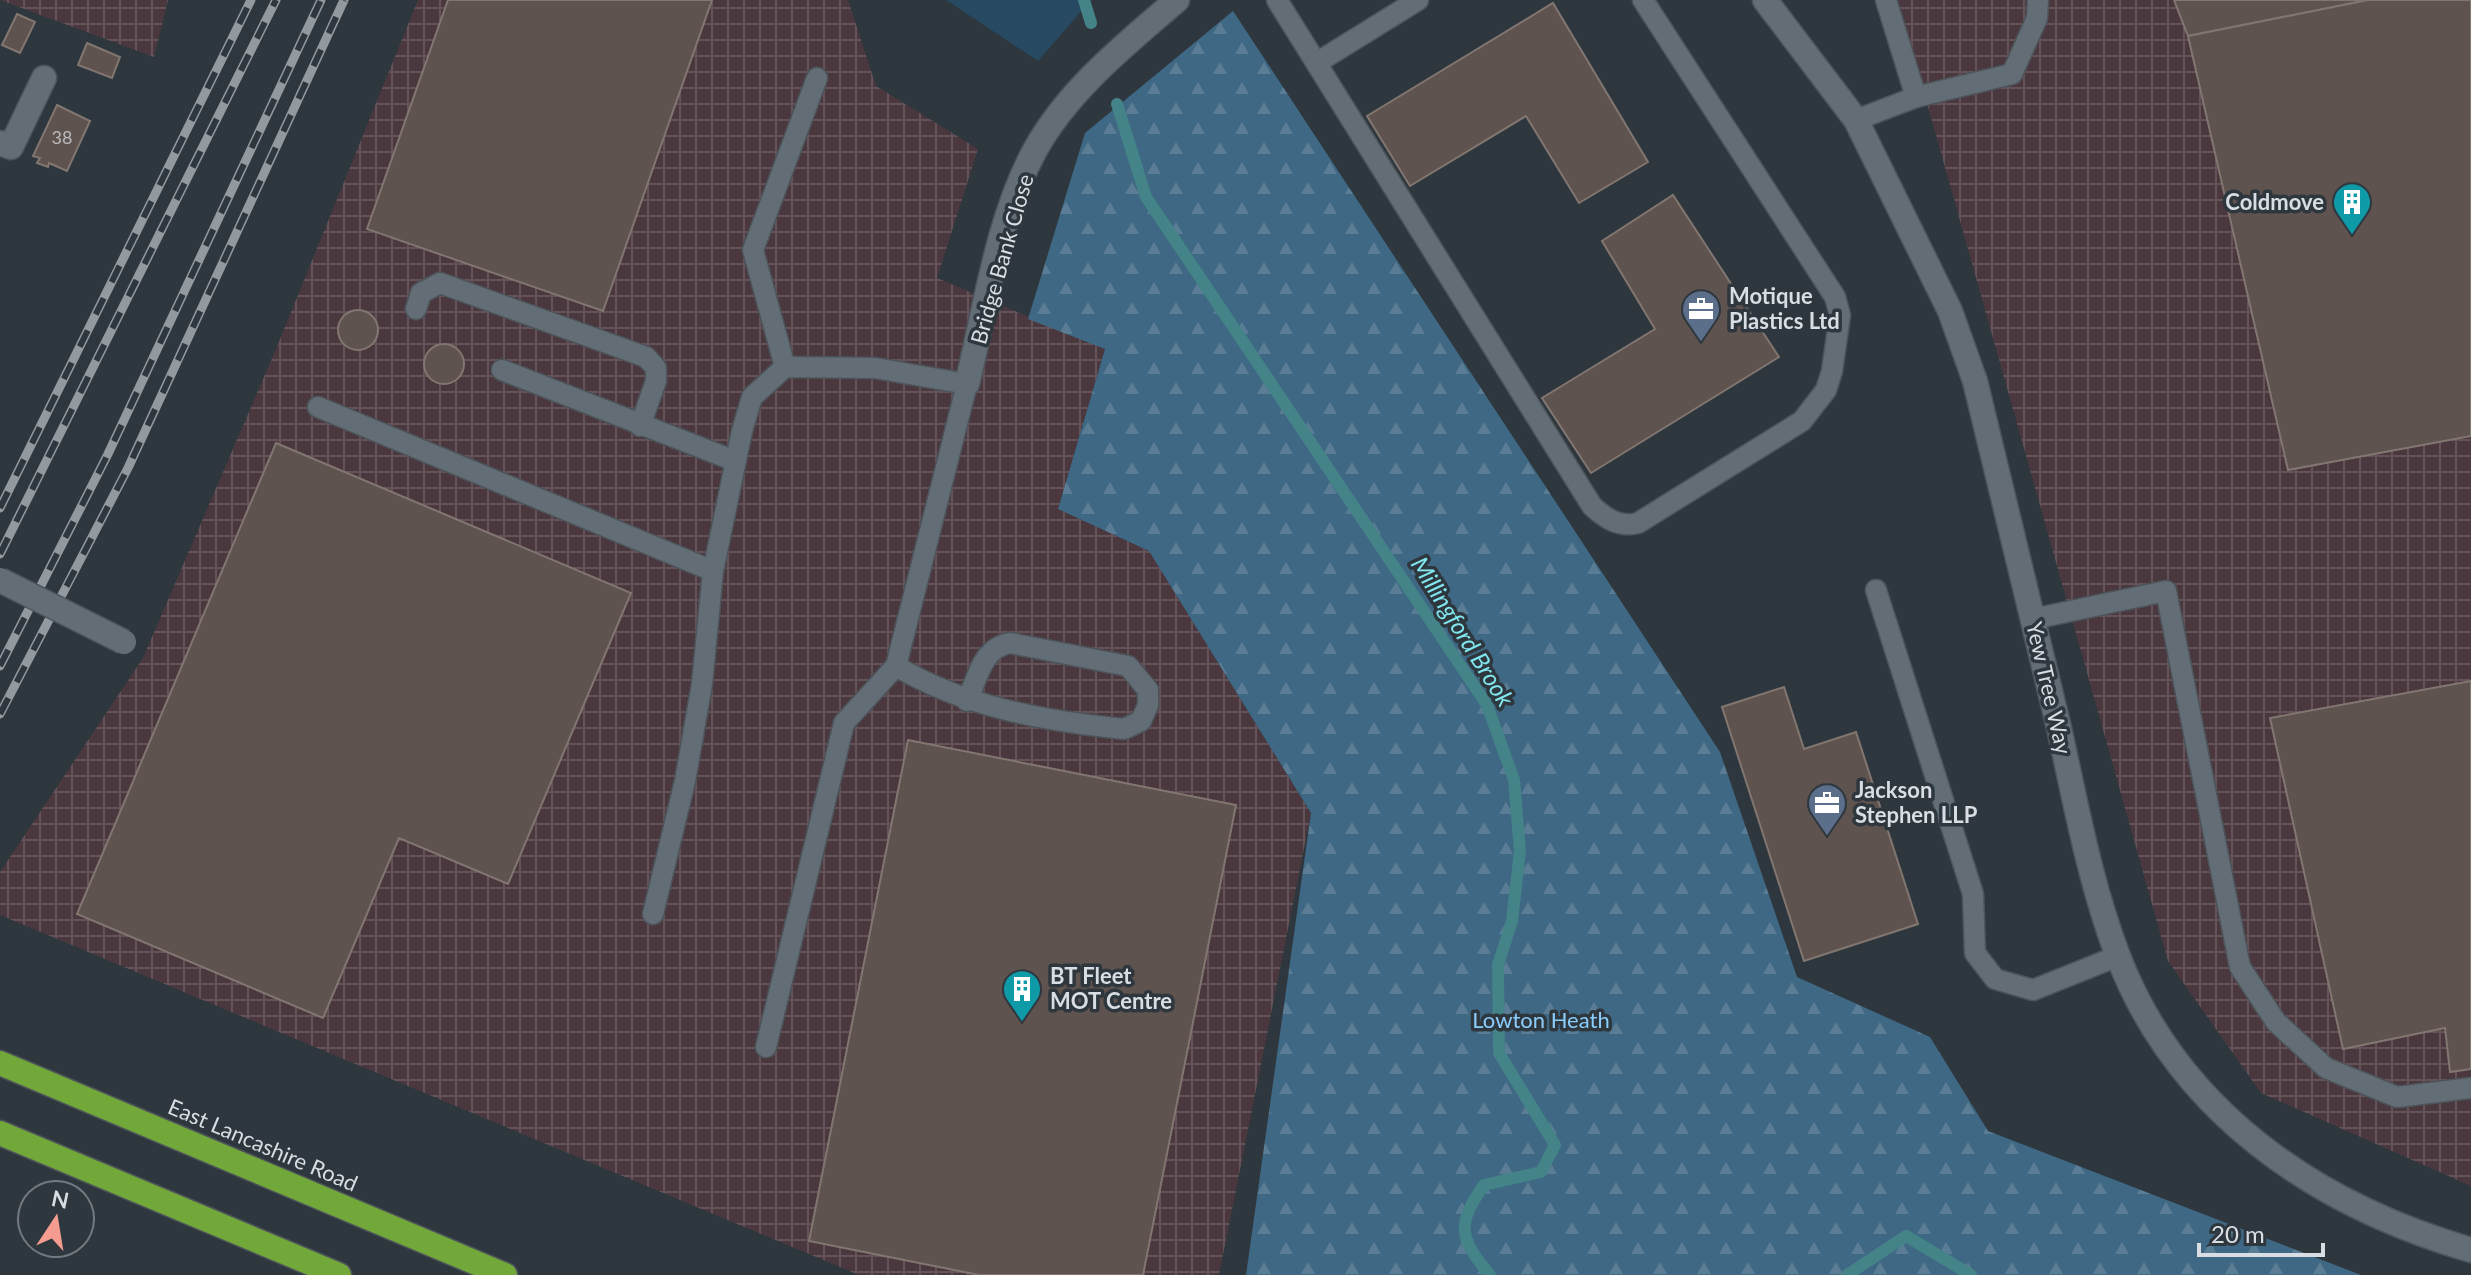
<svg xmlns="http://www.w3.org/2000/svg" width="2471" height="1275" font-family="Lato,sans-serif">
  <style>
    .industrial { fill: url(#industrial-grid) }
    .green { fill: #274961 }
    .forest { fill: url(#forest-firs) }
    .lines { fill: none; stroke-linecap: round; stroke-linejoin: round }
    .stream { stroke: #448387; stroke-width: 12 }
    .building { fill: #5f534f; stroke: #827671; stroke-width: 2 }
    .lane-casing { stroke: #4c545a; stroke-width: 23 }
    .street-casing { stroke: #4c545a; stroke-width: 27 }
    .highway-casing { stroke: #4c545a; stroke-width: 27 }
    .lane { stroke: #636d75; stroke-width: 20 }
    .street { stroke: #636d75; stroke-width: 24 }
    .highway { stroke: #72a739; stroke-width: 24 }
    .rail-casing { stroke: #92999f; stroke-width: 9 }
    .rail { stroke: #2e373e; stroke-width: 6; stroke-dasharray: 18; stroke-linecap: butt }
    .street-bridge-casing { stroke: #4c545a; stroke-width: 27; stroke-linecap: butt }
    .street-bridge { stroke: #636d75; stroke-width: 24 }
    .labels { text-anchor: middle; stroke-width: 7; stroke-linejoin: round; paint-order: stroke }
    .number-label { font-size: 18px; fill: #babbbe }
    .poi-label { font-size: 22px; font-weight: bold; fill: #d8dee3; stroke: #2e373e; text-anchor: start }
    .street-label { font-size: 22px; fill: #d8dee3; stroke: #2e373e }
    .park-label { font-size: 22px; fill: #8accfb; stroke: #2e373e }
    .water-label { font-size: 24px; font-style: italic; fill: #82e6ee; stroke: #2e373e }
  </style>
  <defs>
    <pattern id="industrial-grid" width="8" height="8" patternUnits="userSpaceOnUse" patternTransform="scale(2)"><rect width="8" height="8" fill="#4b373e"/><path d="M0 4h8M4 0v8" fill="none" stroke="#64545a"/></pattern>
    <pattern id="forest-firs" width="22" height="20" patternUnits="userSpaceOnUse" patternTransform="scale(2)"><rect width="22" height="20" fill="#3f6884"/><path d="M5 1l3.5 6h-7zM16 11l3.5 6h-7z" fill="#5a7d95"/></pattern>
  </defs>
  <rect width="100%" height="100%" fill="#2e373e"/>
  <g class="industrial">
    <polygon points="0,0 168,0 154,57"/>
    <polygon points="418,0 848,0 876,86 978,149 937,278 1105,349 1058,509 1149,551 1311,813 1219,1275 859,1275 0,915 0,872 143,658 276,349"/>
    <polygon points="1898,0 2471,0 2471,1186 2261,1093 2168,961"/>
  </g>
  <polygon class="green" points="946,0 1091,0 1038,61"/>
  <polygon class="forest" points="1233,11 1720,752 1797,977 1930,1037 1988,1131 2361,1275 1246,1275 1311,813 1149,551 1058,509 1105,349 1028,319 1085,133"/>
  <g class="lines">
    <g class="stream">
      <polyline points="1084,0 1091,23"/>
      <path d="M1117,104L1146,197L1487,705L1514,780L1520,851L1512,921L1498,965L1499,1053L1555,1145L1541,1172L1484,1185C1456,1225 1459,1238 1490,1275"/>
      <polyline points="1847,1275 1906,1236 1971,1275"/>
    </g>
  </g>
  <g class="building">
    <polygon points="448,0 712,0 603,311 367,229"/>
    <polygon points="2174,0 2368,0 2188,36"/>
    <polygon points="2368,0 2471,0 2471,436 2288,470 2188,36"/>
    <polygon points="1553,3 1648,162 1579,203 1526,116 1410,186 1367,116"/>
    <polygon points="17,14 35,22 20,53 2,45"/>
    <polygon points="87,43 120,57 112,78 78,65"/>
    <polygon points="57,105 90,121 67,171 49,163 48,167 37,163 40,158 33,156"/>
    <polygon points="1673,195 1779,357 1591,473 1542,398 1655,329 1602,241"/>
    <circle cx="358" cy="330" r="20"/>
    <circle cx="444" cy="364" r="20"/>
    <polygon points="276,443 631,593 508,884 399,838 323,1018 77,914"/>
    <polygon points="2471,681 2471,1069 2450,1072 2445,1028 2343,1049 2270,718"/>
    <polygon points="1784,687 1804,749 1856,732 1918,924 1804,961 1722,707"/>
    <polygon points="908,740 1236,805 1143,1275 979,1275 809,1241"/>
  </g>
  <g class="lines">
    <defs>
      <g id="lane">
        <path d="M1277,0L1592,506C1605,518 1619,528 1638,523L1802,421L1826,390L1832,371L1840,315L1835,297L1643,0"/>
        <polyline points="1886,0 1916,97"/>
        <polyline points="1318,62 1418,0"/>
        <polyline points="1856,120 1916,97 2012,74 2037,18 2038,0"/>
        <polyline points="416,309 421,293 440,283 646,357 656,368 656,381 640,426"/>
        <polyline points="785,367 753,250 817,78"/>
        <polyline points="502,370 735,461"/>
        <polyline points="318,407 713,571"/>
        <polyline points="1876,590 1973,894 1975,953 1995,979 2033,990 2118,956"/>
        <polyline points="2033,619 2166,591 2240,967 2276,1022 2326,1068 2397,1097 2471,1088"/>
        <path d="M896,666C964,707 1045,721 1124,729L1141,721L1148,705V690L1128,666L1010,643C982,648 978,677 967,701"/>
        <polyline points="653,914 685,781 702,684 713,571 742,431 752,397 785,367 875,368 967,384 896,666 844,723 766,1047"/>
      </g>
      <g id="street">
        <path d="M1765,0L1856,120L1950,311L1975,381C2003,497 2031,612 2059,728C2076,804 2090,883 2118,956C2178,1112 2316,1205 2471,1250"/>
        <polyline points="0,143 11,147 44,78"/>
        <path d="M967,384C986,307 997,220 1035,150C1069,89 1125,45 1177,0"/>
      </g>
      <g id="highway">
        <polyline points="0,1063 505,1275"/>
        <polyline points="0,1133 339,1275"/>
      </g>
    </defs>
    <use href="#lane" class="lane-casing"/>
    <use href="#street" class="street-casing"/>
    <use href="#highway" class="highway-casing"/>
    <use href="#lane" class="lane"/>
    <use href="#street" class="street"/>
    <use href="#highway" class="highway"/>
    <defs>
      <g id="rail">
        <polyline points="0,508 251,0"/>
        <polyline points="0,554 276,0"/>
        <polyline points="0,666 108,454 321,0"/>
        <polyline points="0,714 128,468 344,0"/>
      </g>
    </defs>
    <use href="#rail" class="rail-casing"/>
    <use href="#rail" class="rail"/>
    <defs>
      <polyline id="street-bridge" points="0,580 124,642"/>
    </defs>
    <use href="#street-bridge" class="street-bridge-casing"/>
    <use href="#street-bridge" class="street-bridge"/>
  </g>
  <defs>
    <symbol id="building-pin" viewBox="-11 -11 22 30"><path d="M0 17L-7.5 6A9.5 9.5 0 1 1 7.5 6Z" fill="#0f9aa8" stroke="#2e373e"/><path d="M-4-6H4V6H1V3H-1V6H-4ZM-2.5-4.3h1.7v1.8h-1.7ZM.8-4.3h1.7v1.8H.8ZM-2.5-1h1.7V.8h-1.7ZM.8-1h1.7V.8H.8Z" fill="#fff"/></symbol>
    <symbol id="office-pin" viewBox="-11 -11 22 30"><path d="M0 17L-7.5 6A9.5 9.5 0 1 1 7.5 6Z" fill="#5c6f8a" stroke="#2e373e"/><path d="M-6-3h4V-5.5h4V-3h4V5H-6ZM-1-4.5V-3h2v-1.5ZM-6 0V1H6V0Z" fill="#fff"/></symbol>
  </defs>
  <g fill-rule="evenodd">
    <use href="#building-pin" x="2330" y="180" width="44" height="60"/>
    <use href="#office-pin" x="1679" y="287" width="44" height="60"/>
    <use href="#office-pin" x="1805" y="781" width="44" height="60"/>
    <use href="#building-pin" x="1000" y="967" width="44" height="60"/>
  </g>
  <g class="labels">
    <g class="number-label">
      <text x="62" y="144">38</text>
    </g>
    <g class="poi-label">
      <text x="2324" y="210" text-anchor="end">Coldmove</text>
      <text x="1729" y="304">Motique<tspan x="1729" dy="25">Plastics Ltd</tspan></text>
      <text x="1855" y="798">Jackson<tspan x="1855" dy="25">Stephen LLP</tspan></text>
      <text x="1050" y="984">BT Fleet<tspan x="1050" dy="25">MOT Centre</tspan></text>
    </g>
    <g class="street-label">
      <text transform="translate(1002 259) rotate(-74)" y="8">Bridge Bank Close</text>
      <text transform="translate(2049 688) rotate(77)" y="8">Yew Tree Way</text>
      <text transform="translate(263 1145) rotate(23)" y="8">East Lancashire Road</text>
    </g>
    <g class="park-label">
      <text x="1541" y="1028">Lowton Heath</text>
    </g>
    <g class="water-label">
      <text transform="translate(1462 632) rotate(58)" y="8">Millingford Brook</text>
    </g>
  </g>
  <g transform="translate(56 1219) rotate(12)"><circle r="38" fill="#2e373e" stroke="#727a80" stroke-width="2"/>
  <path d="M0-6L14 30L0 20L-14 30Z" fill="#f59c91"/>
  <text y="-12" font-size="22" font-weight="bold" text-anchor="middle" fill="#d8dee3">N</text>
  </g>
  <path d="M2199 1243v12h124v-12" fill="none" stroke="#d8dee3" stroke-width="4"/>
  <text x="2211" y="1243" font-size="24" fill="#d8dee3" stroke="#2e373e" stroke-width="6" paint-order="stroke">20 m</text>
</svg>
